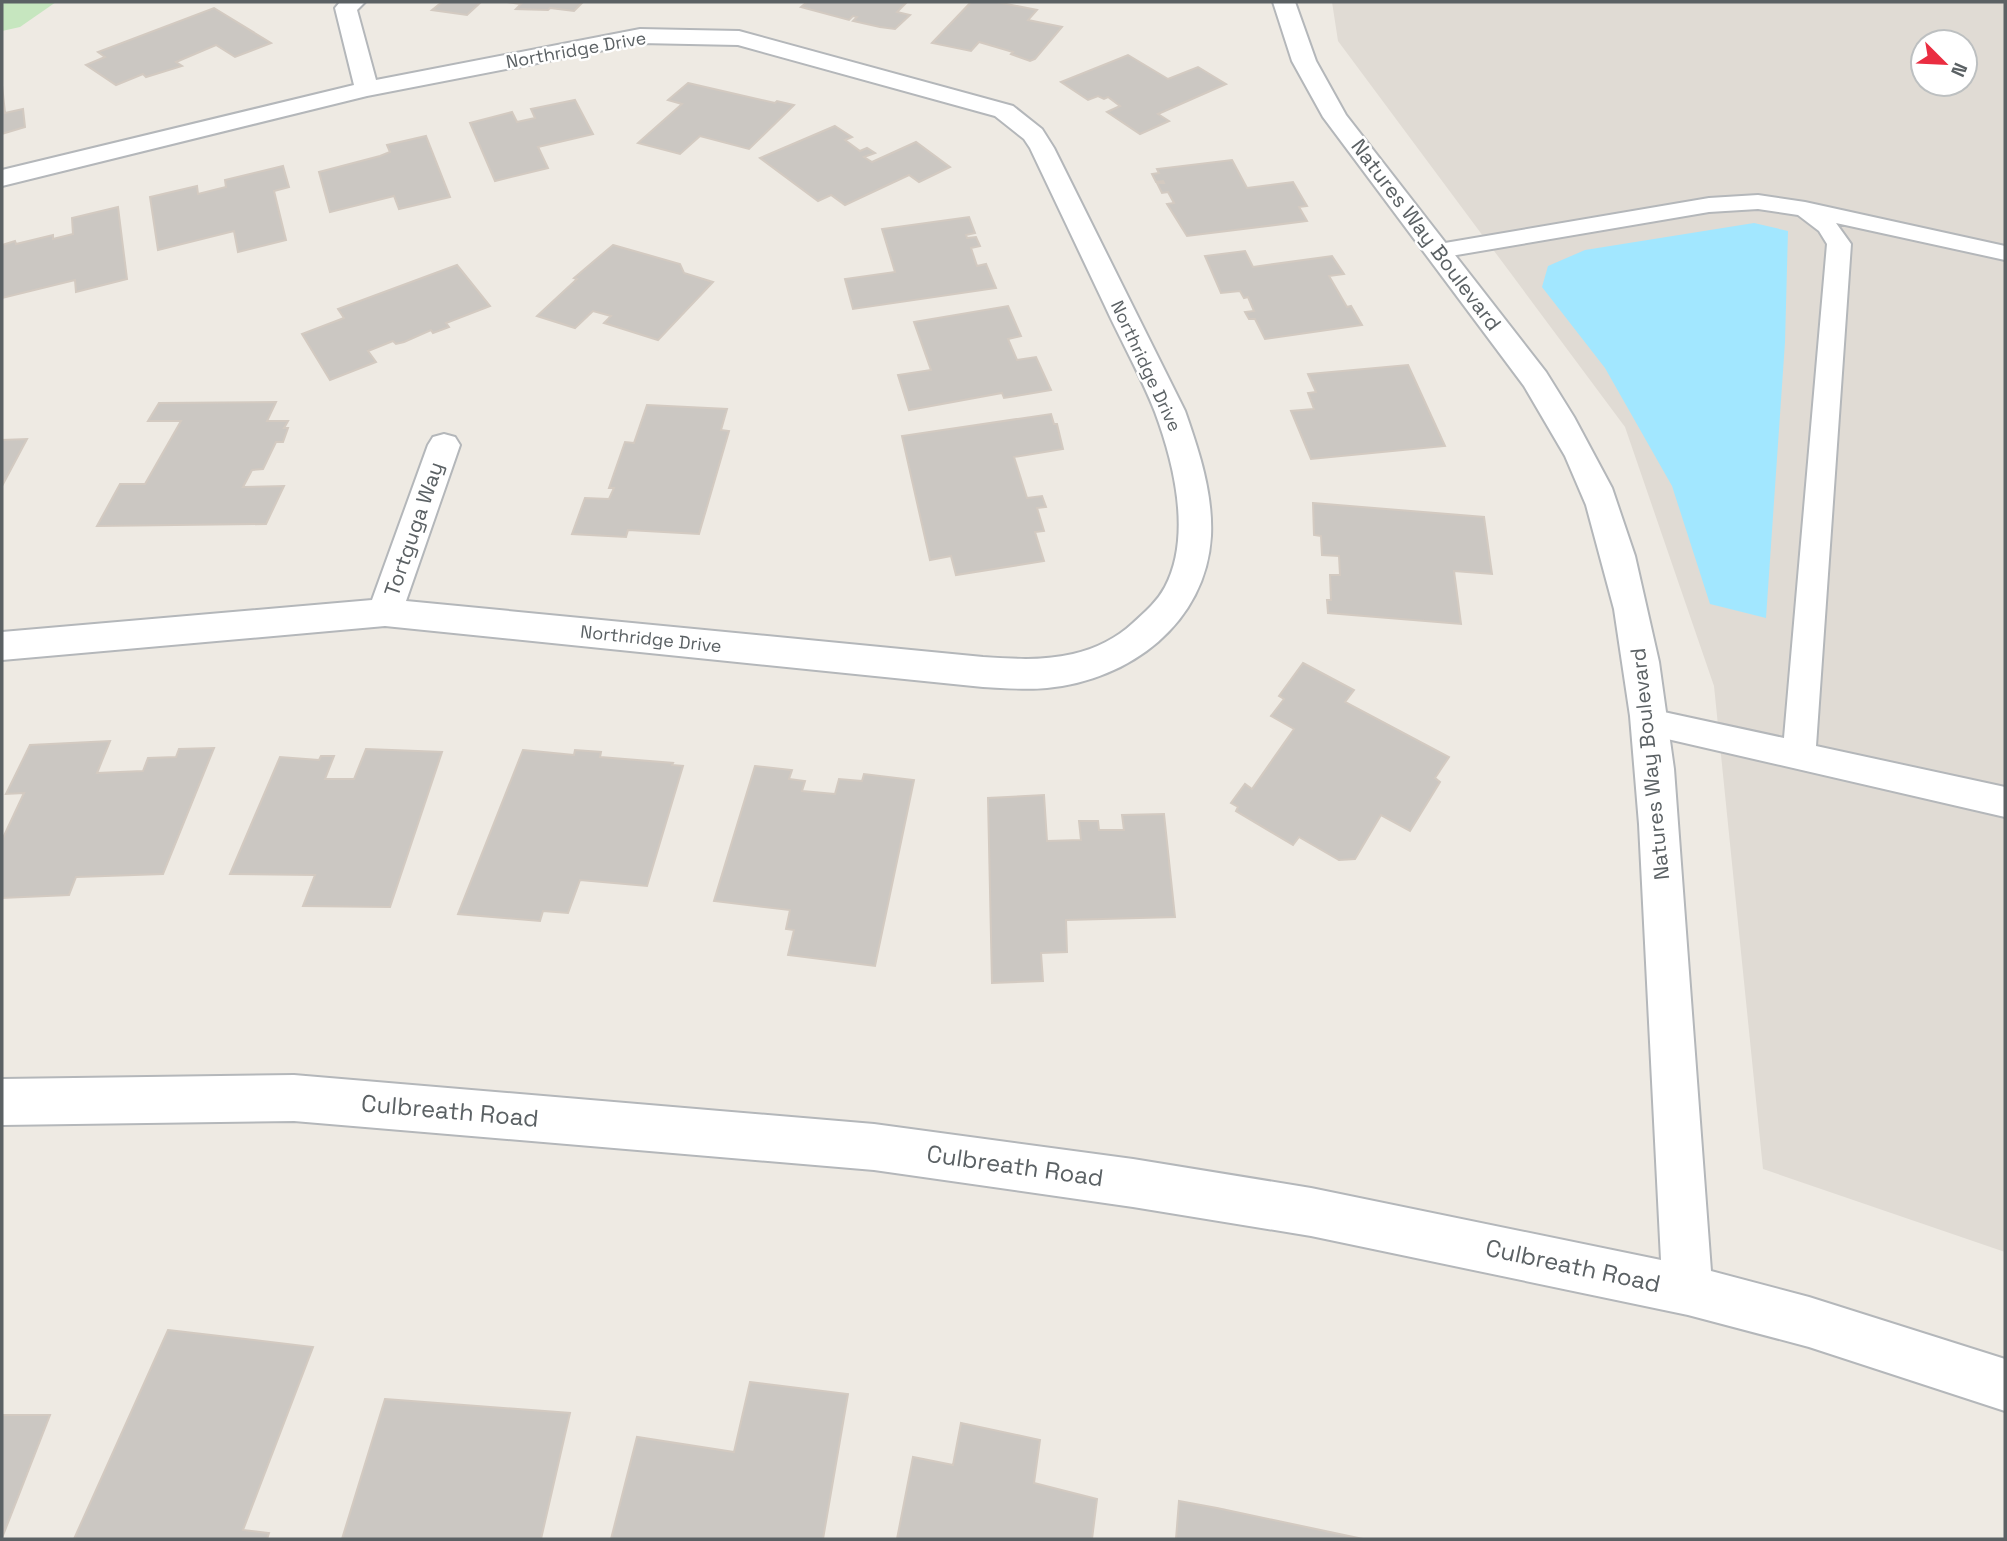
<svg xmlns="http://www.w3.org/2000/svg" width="2007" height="1541" font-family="'Space Grotesk',sans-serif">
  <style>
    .education { fill: #e0dbd4; fill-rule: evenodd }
    .green { fill: #c6e6bf }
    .water { fill: #a2e7ff }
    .building { fill: #cbc7c2; stroke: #d3cac1; stroke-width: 2 }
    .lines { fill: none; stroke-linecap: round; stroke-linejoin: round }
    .service-casing { stroke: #b4b7ba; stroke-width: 4 }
    .minor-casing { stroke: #b4b7ba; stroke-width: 4 }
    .tertiary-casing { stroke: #b4b7ba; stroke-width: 4 }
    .service { fill: #fff; fill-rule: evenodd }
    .minor { fill: #fff; fill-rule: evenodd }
    .tertiary { fill: #fff; fill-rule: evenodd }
    .labels { text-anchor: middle; stroke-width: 5; stroke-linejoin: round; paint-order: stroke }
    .far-street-label { font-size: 18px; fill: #5b6164; stroke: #fff }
    .street-label { font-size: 21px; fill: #5b6164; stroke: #fff }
    .near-street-label { font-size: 24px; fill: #5b6164; stroke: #fff }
  </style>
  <rect width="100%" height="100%" fill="#eeeae3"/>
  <path class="education" d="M1332,2H2005V1252L1763,1169L1714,686L1625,427L1338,41ZM1923,42H1965V84H1923Z"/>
  <polygon class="green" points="2,2 56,2 20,27 2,31"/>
  <polygon class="water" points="1754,223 1788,231 1785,342 1766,618 1710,604 1672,486 1605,368 1542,287 1548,266 1585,250"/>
  <g class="building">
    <polygon points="442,2 481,2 467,15 432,10"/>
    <polygon points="507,2 583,2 574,11 550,8 548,10 516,9 521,4"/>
    <polygon points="807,2 907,2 897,12 910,15 895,29 880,27 853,21 857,17 853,16 849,20 801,7"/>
    <polygon points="971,2 997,2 1037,10 1028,20 1062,27 1035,59 1030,61 1011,54 1013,52 979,42 971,51 932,43"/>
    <polygon points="214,8 271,43 235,57 216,45 176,62 182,66 146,77 143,74 116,85 86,65 105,57 98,52"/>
    <polygon points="1128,55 1168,79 1198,67 1226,84 1158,114 1169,121 1140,134 1107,112 1120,106 1108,97 1104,99 1098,96 1088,100 1061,82"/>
    <polygon points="688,83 775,103 777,101 794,105 749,149 700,136 680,154 638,143 682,104 668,100"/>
    <polygon points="2,85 5,113 23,109 25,127 2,134"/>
    <polygon points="575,100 593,134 538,147 548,168 495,181 470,123 512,112 517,122 535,118 531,109"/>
    <polygon points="835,126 852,137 845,140 860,151 867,148 875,153 864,157 872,162 916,142 950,167 919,182 909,175 845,205 831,195 818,201 760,158"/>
    <polygon points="426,136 450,197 399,209 394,196 330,212 319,172 380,156 390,152 387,145"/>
    <polygon points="1232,160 1247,188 1293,182 1307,206 1299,207 1307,221 1187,236 1167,204 1174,203 1168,192 1162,193 1157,183 1164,183 1163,181 1156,182 1152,174 1159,173 1157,169"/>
    <polygon points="283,166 289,187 274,191 286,240 238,252 234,231 158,250 150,197 197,186 198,194 226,187 225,180"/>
    <polygon points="118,207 127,279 76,292 75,280 2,298 2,245 15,241 16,244 53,235 53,239 73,234 72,218"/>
    <polygon points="969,217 975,233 966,235 967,238 976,237 980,246 971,248 977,266 986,264 996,288 853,309 845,279 895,272 882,229"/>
    <polygon points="613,245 680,264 684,273 713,282 658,340 604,323 611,316 593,311 575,328 537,316 577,279 574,278"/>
    <polygon points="1245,251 1253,267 1332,256 1344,274 1329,276 1347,307 1351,306 1362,325 1265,339 1255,319 1249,319 1245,312 1254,311 1248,297 1244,298 1240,291 1221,293 1205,256"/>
    <polygon points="457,265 490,306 446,323 449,327 433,333 431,330 404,342 396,344 393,341 368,351 376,362 330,380 302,334 344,318 338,309"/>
    <polygon points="1008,306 1021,336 1008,339 1017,360 1036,357 1051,390 1004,398 1002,393 909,410 898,375 931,370 914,322"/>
    <polygon points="1408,365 1445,446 1311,459 1291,411 1314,409 1308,393 1316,392 1308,374"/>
    <polygon points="276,402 267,421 288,421 284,428 288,428 283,442 276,442 263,469 252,470 243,487 284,486 266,524 97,526 120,484 145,484 181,421 148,421 159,403"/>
    <polygon points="647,405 727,409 721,430 729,431 699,534 628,530 626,537 572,534 585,498 609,499 614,488 609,488 625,442 634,443"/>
    <polygon points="1051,414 1054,424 1057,424 1063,449 1014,457 1027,498 1042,496 1046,507 1037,508 1044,531 1035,532 1044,561 956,575 951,556 930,560 902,436"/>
    <polygon points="27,439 2,486 2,440"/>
    <polygon points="1313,503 1484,517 1492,574 1454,571 1461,624 1328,613 1327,600 1331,600 1330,575 1340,575 1339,556 1322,555 1321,536 1314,535"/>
    <polygon points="1303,663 1354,690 1345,702 1449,757 1435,778 1440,782 1410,831 1381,815 1355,859 1339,860 1299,837 1293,845 1236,811 1238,807 1231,803 1245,784 1252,789 1294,729 1271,716 1284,699 1279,696"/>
    <polygon points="110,741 97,773 143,771 148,758 176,757 179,749 214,748 163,874 76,877 69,895 2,898 2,840 24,793 6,794 30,745"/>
    <polygon points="366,749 442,752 390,907 303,906 315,875 230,874 280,757 319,760 321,756 334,756 325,779 354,779"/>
    <polygon points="523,750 574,755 575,750 601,752 600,757 673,763 672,765 683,766 647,886 580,880 568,913 543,911 540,921 458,914"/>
    <polygon points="755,766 792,770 789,779 805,781 802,791 835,794 839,779 862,781 864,774 914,780 875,966 788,955 794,930 786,929 790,910 714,901"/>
    <polygon points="1044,795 1047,841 1081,840 1079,821 1098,821 1099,830 1124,830 1122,815 1164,814 1175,917 1066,920 1067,952 1041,953 1043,981 992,983 988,798"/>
    <polygon points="168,1330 313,1347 243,1530 269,1533 267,1539 74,1539"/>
    <polygon points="750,1382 848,1394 823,1539 611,1539 637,1437 734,1452"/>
    <polygon points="385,1399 570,1413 541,1539 342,1539"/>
    <polygon points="2,1415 50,1415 2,1538"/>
    <polygon points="961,1423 1040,1440 1034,1483 1097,1499 1092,1539 897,1539 913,1457 953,1465"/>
    <polygon points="1179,1501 1217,1508 1363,1539 1176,1539"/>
  </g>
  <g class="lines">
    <defs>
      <polygon id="service" points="1758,195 1805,202 2005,246 2005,260 1836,223 1851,244 1816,746 2005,787 2005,817 1650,735 1639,731 1634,722 1639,713 1650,709 1784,738 1827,244 1819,231 1798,215 1758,209 1709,212 1439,258 1431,256 1427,251 1431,246 1439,244 1709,198"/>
      <path id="minor" d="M340,2H365L357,10L376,80L640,29L739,31L1013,106L1042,129L1054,148L1185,411C1199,451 1213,493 1211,536C1206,623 1130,680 1047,688C1026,690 1004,688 983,687L385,626L2,660V632L372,600L428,445L433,437L444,434L455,437L460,445L406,601L983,657C1013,659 1043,661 1073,654C1095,649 1117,638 1133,623C1145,612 1157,602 1165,587C1192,536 1174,463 1155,412C1141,376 1121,341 1105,306C1080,253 1055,201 1030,148L1024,139L995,116L738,45L640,43L367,96L2,186V170L354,85L335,8Z"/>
      <polygon id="tertiary" points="1273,2 1295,2 1316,61 1346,115 1546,372 1574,417 1612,488 1635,556 1659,662 1674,769 1711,1271 1809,1297 2005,1359 2005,1411 1809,1347 1688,1315 1311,1236 1133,1207 874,1170 294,1121 2,1125 2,1079 294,1075 874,1124 1133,1159 1311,1188 1661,1260 1639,824 1630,716 1614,609 1586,505 1565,456 1524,386 1323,117 1292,61"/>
    </defs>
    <use href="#service" class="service-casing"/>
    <use href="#minor" class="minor-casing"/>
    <use href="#tertiary" class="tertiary-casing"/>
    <use href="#service" class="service"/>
    <use href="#minor" class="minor"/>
    <use href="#tertiary" class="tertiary"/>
  </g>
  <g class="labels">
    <g class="far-street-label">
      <text transform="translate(576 50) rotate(-10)" y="6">Northridge Drive</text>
      <text transform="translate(1146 366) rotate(65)" y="6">Northridge Drive</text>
      <text transform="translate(651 639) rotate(6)" y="6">Northridge Drive</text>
    </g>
    <g class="street-label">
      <text transform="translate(1426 235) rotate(53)" y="7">Natures Way Boulevard</text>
      <text transform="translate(414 529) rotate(-71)" y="7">Tortguga Way</text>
      <text transform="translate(1650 764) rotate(-96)" y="7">Natures Way Boulevard</text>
    </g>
    <g class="near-street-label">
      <text transform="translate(450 1111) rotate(5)" y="8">Culbreath Road</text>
      <text transform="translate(1015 1166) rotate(8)" y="8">Culbreath Road</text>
      <text transform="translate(1573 1266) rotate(12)" y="8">Culbreath Road</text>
    </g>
  </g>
  <rect width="2007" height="1541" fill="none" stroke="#5b6164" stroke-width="7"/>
  <g transform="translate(1944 63) rotate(114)"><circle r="33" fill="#ffffff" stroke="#bdc0c1" stroke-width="2"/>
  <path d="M0-5L12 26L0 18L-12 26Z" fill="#ea2d41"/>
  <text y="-10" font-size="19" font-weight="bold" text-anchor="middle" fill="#5b6164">N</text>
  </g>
</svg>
